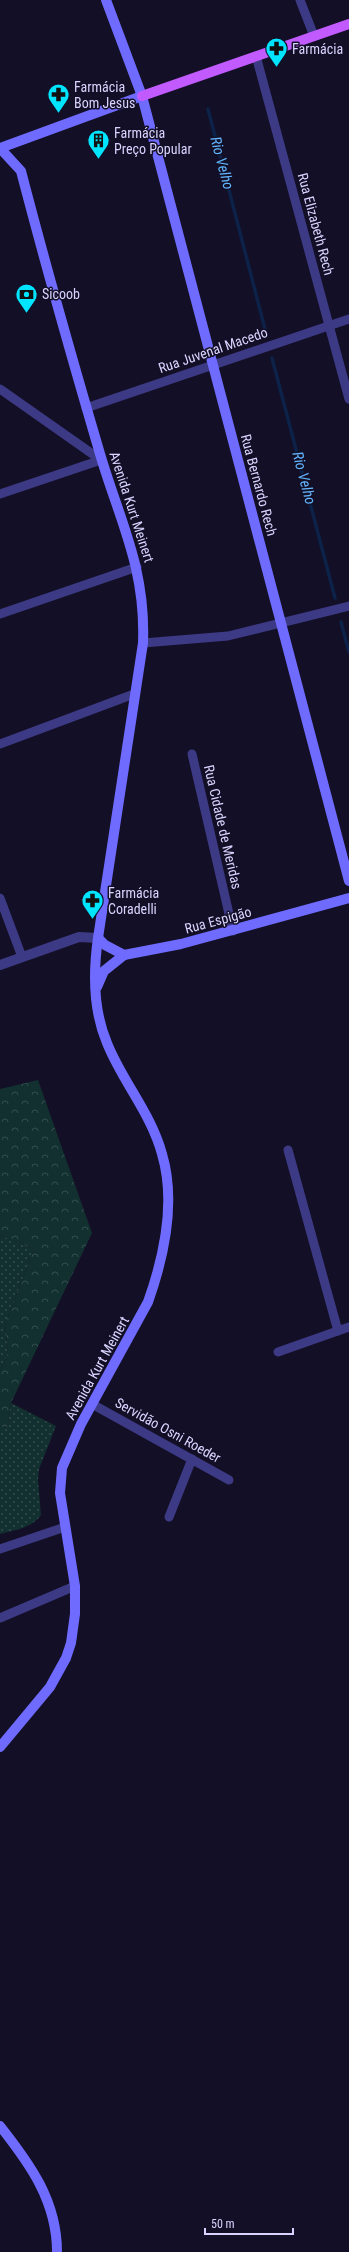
<svg xmlns="http://www.w3.org/2000/svg" width="349" height="2252" font-family="'Roboto Condensed',sans-serif">
  <style>
    .grass { fill: url(#grass-dots) }
    .forest { fill: url(#forest-crowns) }
    .lines { fill: none; stroke-linecap: round; stroke-linejoin: round }
    .stream { stroke: #0c2248; stroke-width: 3.5 }
    .minor { stroke: #3d3a85; stroke-width: 9 }
    .tertiary { stroke: #3d3a85; stroke-width: 10 }
    .secondary { stroke: #6f6bff; stroke-width: 10 }
    .primary { stroke: #c25bff; stroke-width: 10 }
    .labels { text-anchor: middle; stroke-width: 3; stroke-linejoin: round; paint-order: stroke }
    .poi-label { font-size: 14px; fill: #d9d4ff; stroke: #130f26; text-anchor: start }
    .street-label { font-size: 14px; fill: #d9d4ff; stroke: #130f26 }
    .water-label { font-size: 15px; font-style: italic; fill: #62b6ff; stroke: #130f26 }
  </style>
  <defs>
    <pattern id="grass-dots" width="8" height="8" patternUnits="userSpaceOnUse"><rect width="8" height="8" fill="#12302f"/><path d="M2 2h.1M6 6h.1" fill="none" stroke="#344d4e" stroke-width="1.8" stroke-linecap="round"/></pattern>
    <pattern id="forest-crowns" width="20" height="18" patternUnits="userSpaceOnUse"><rect width="20" height="18" fill="#12302f"/><path d="M2 6a3 3 0 1 1 6 0M12 15a3 3 0 1 1 6 0" fill="none" stroke="#344d4e"/></pattern>
  </defs>
  <rect width="100%" height="100%" fill="#130f26"/>
  <g class="grass">
    <polygon points="0,1235 34,1249 5,1325 8,1353 0,1371"/>
    <path d="M11,1403L56,1426L39,1469L38,1480L41,1515C32,1528 15,1530 0,1534V1426L7,1429Z"/>
  </g>
  <polygon class="forest" points="38,1080 92,1233 11,1403 7,1429 0,1426 0,1371 8,1353 5,1325 34,1249 0,1235 0,1089"/>
  <g class="lines">
    <g class="stream">
      <polyline points="208,109 266,333"/>
      <polyline points="272,358 335,598"/>
      <polyline points="341,622 349,652"/>
    </g>
    <g class="minor">
      <polyline points="300,0 314,36"/>
      <polyline points="256,56 349,399"/>
      <polyline points="0,389 101,460"/>
      <polyline points="86,408 349,319"/>
      <polyline points="0,494 101,460"/>
      <polyline points="0,614 137,567"/>
      <polyline points="143,643 228,636 349,606"/>
      <polyline points="0,744 134,694"/>
      <polyline points="192,754 233,931"/>
      <polyline points="0,898 22,957"/>
      <polyline points="288,1150 338,1331"/>
      <polyline points="278,1352 349,1327"/>
      <polyline points="92,1404 229,1480"/>
      <polyline points="169,1517 192,1459"/>
      <polyline points="0,1549 65,1527"/>
      <polyline points="0,1618 75,1586"/>
    </g>
    <polyline class="tertiary" points="0,965 79,937 98,938"/>
    <g class="secondary">
      <polyline points="106,0 142,96 349,881"/>
      <path d="M0,148L21,171C45,263 71,355 98,447C118,518 146,565 143,643L98,938C93,973 93,1010 107,1043C122,1081 151,1113 162,1154C176,1201 164,1257 148,1302L81,1424L62,1468L60,1493L75,1586V1614L71,1643L66,1658L50,1687L0,1747"/>
      <polyline points="0,148 142,96"/>
      <polyline points="98,938 105,945 124,955 181,944 349,898"/>
      <polyline points="97,987 104,971 124,955"/>
      <path d="M0,2126C30,2164 57,2201 57,2252"/>
    </g>
    <polyline class="primary" points="142,96 349,24"/>
  </g>
  <defs>
    <symbol id="pharmacy-pin" viewBox="-11 -11 22 30"><path d="M0 17L-7.5 6A9.5 9.5 0 1 1 7.5 6Z" fill="#00e5ff" stroke="#130f26"/><path d="M-2-6h4v4h4v4h-4v4h-4v-4h-4v-4h4Z" fill="#111"/></symbol>
    <symbol id="building-pin" viewBox="-11 -11 22 30"><path d="M0 17L-7.5 6A9.5 9.5 0 1 1 7.5 6Z" fill="#00e5ff" stroke="#130f26"/><path d="M-4-6H4V6H1V3H-1V6H-4ZM-2.5-4.3h1.7v1.8h-1.7ZM.8-4.3h1.7v1.8H.8ZM-2.5-1h1.7V.8h-1.7ZM.8-1h1.7V.8H.8Z" fill="#111"/></symbol>
    <symbol id="bank-pin" viewBox="-11 -11 22 30"><path d="M0 17L-7.5 6A9.5 9.5 0 1 1 7.5 6Z" fill="#00e5ff" stroke="#130f26"/><path d="M-6-4H6V4H-6ZM0-2.3a2.3 2.3 0 1 0 0 4.6a2.3 2.3 0 1 0 0-4.6Z" fill="#111"/></symbol>
  </defs>
  <g fill-rule="evenodd">
    <use href="#pharmacy-pin" x="264" y="36" width="25" height="34"/>
    <use href="#pharmacy-pin" x="46" y="82" width="25" height="34"/>
    <use href="#building-pin" x="86" y="128" width="25" height="34"/>
    <use href="#bank-pin" x="14" y="282" width="25" height="34"/>
    <use href="#pharmacy-pin" x="80" y="888" width="25" height="34"/>
  </g>
  <g class="labels">
    <g class="poi-label">
      <text x="292" y="54">Farmácia</text>
      <text x="74" y="92">Farmácia<tspan x="74" dy="16">Bom Jesus</tspan></text>
      <text x="114" y="138">Farmácia<tspan x="114" dy="16">Preço Popular</tspan></text>
      <text x="42" y="299">Sicoob</text>
      <text x="108" y="898">Farmácia<tspan x="108" dy="16">Coradelli</tspan></text>
    </g>
    <g class="street-label">
      <text transform="translate(316 224) rotate(75)" y="5">Rua Elizabeth Rech</text>
      <text transform="translate(213 350) rotate(-19)" y="5">Rua Juvenal Macedo</text>
      <text transform="translate(259 485) rotate(75)" y="5">Rua Bernardo Rech</text>
      <text transform="translate(132 507) rotate(72)" y="5">Avenida Kurt Meinert</text>
      <text transform="translate(223 827) rotate(77)" y="5">Rua Cidade de Meridas</text>
      <text transform="translate(218 920) rotate(-15)" y="5">Rua Espigão</text>
      <text transform="translate(97 1368) rotate(-61)" y="5">Avenida Kurt Meinert</text>
      <text transform="translate(168 1430) rotate(29)" y="5">Servidão Osni Roeder</text>
    </g>
    <g class="water-label">
      <text transform="translate(222 163) rotate(75)" y="5">Rio Velho</text>
      <text transform="translate(304 478) rotate(75)" y="5">Rio Velho</text>
    </g>
  </g>
  <path d="M205 2228v6h88v-6" fill="none" stroke="#d9d4ff" stroke-width="2"/>
  <text x="211" y="2228" font-size="12" fill="#d9d4ff" stroke="#130f26" stroke-width="3" paint-order="stroke">50 m</text>
</svg>
